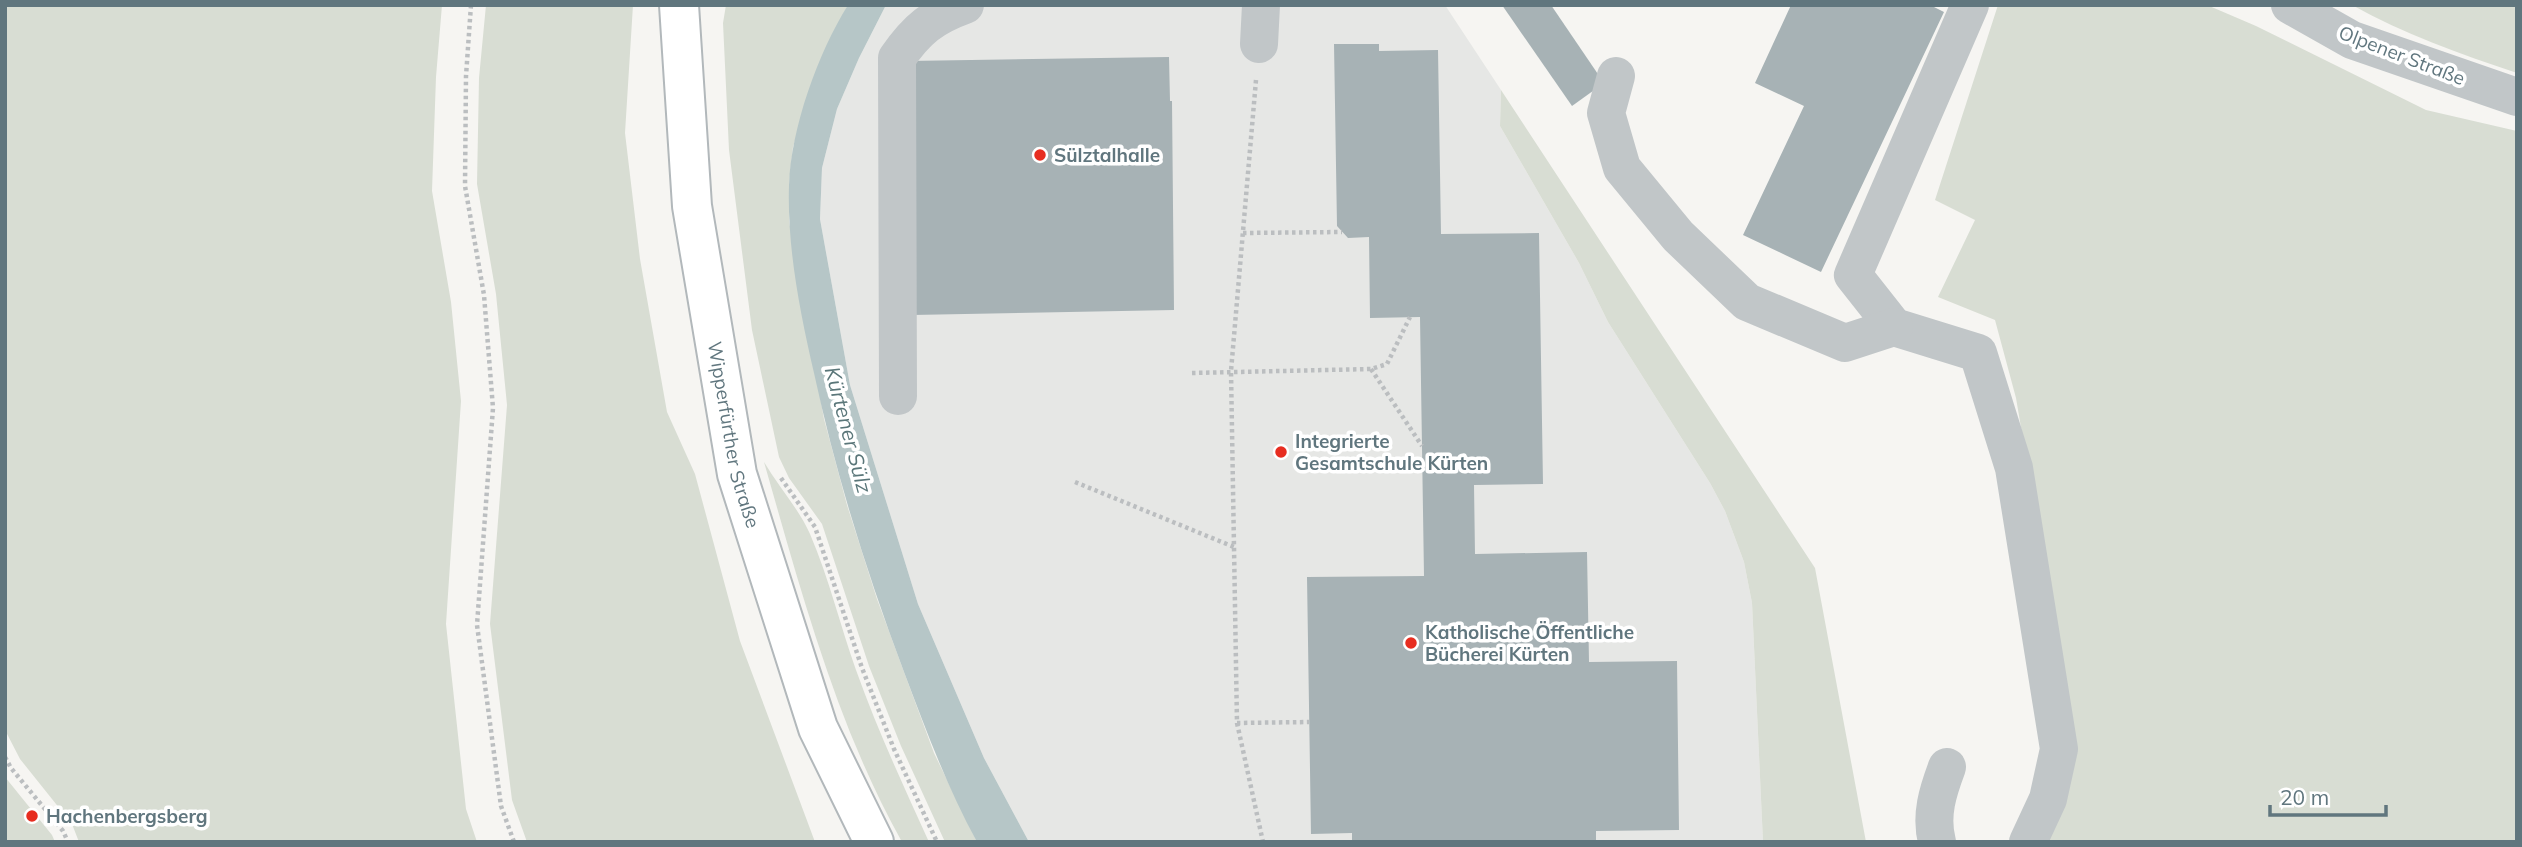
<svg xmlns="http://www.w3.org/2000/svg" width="2522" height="847" font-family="Mulish,sans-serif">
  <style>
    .built { fill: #e6e7e5 }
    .green { fill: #d8ddd3 }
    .water { fill: #b6c6c7 }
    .building { fill: #a7b2b5 }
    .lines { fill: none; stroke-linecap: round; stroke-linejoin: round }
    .major-casing { stroke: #b2b8bb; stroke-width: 42 }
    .path { stroke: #bbbec0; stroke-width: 4.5; stroke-dasharray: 3.5 3.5; stroke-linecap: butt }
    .minor { stroke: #c1c6c8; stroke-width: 38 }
    .major { stroke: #fff; stroke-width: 38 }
    .poi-dot { fill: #e72d20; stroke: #fff; stroke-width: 2.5 }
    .labels { text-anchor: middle; stroke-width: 7; stroke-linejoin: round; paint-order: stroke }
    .street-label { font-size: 19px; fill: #60767e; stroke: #fff }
    .poi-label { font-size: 19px; font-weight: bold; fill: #60767e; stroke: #fff; text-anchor: start }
    .water-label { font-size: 21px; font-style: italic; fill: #5a7679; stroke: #fff }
  </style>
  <rect width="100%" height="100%" fill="#f6f5f2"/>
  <polygon class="built" points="886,5 1445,5 1501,90 1500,126 1579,263 1608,322 1710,483 1725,511 1744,562 1752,603 1763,842 1029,842 984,758 918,604 850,385 820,219 822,168 837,109 859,58"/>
  <g class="green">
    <polygon points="5,5 442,5 436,77 432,191 451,302 461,401 446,624 466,809 477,842 79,842 72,824 20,759 5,730"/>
    <polygon points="486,5 633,5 625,133 640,259 667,412 695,474 740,641 815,842 527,842 512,800 490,624 507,405 496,294 477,184 479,78"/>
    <polygon points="726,5 848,5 821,59 793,147 789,183 789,221 824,419 847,505 877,599 934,753 977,842 945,842 901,746 869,666 822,524 789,478 779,457 752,330 729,150 723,23"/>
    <polygon points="1998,5 2207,5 2256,26 2426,110 2517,131 2517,842 2027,842 2068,704 2016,398 1995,320 1938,297 1975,220 1935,200"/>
    <path d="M2352,5H2517V73C2460,54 2404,34 2352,5Z"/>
    <polygon points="1501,90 1815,568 1866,842 1763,842 1752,603 1744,562 1725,511 1710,483 1608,322 1579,263 1500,126"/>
    <path d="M764,462C778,486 799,509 810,534C829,578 840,625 856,670C877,729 903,785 929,842H902C836,724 801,591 764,462Z"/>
    <polygon points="5,777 52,835 55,842 5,842"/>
  </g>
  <path class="water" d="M848,5H886L859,58L837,109L822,168L820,219L850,385L918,604L984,758L1029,842H977C947,787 926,730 904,672C867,574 836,475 814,373C800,312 787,248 789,185C791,128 818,53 848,5Z"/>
  <g class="building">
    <polygon points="1502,5 1551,5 1604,83 1572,106"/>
    <polygon points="1791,5 1930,5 1944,12 1821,272 1743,235 1804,106 1755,83"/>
    <polygon points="1334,44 1379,44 1379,51 1438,50 1441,234 1539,233 1543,484 1474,485 1475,554 1587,552 1589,662 1677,661 1679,830 1596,831 1596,842 1352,842 1352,833 1311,834 1307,577 1424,576 1420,317 1370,318 1369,237 1348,238 1337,226"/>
    <polygon points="1169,57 1170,101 1172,101 1174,310 912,315 908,61"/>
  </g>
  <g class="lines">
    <defs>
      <g id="major">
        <path id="s1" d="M679,5L692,206L737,474L818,728L874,842"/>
      </g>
    </defs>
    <use href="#major" class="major-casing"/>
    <g class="path">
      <polyline points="471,5 466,76 465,186 484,295 493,408 477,625 501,806 514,842"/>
      <polyline points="1256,80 1231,371 1237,723 1309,722"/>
      <polyline points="1243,233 1342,232"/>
      <polyline points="1371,369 1422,446"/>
      <polyline points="1192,373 1371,369 1387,364 1410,317"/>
      <polyline points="781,478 815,527 862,668 894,749 937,842"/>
      <polyline points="1075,482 1234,547"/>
      <polyline points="1237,723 1263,842"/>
      <polyline points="5,757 11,768 63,831 68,842"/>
    </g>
    <g class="minor">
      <polyline points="1970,5 1853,275 1894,327 1978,353 2014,468 2059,749 2048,799 2028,842"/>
      <polyline points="2290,5 2352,40 2517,97"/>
      <polyline points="1259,44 1261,5"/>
      <polyline points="1616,76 1606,113 1622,168 1678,236 1747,302 1845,343 1894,327"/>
      <path d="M898,396L897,58C917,29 932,17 965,5"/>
      <path d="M1937,842C1930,815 1938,791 1947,767"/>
    </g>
    <use href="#major" class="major"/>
  </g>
  <g class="poi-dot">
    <circle cx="1040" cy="155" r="7"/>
    <circle cx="1281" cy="452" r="7"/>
    <circle cx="1411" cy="643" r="7"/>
    <circle cx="32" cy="816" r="7"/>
  </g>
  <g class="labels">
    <g class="street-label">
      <text transform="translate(2402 55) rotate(21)" y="7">Olpener Straße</text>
      <text dy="7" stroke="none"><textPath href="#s1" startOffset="434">Wipperfürther Straße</textPath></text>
    </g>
    <g class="poi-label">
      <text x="1054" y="162">Sülztalhalle</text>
      <text x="1295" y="448">Integrierte<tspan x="1295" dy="22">Gesamtschule Kürten</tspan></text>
      <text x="1425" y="639">Katholische Öffentliche<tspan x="1425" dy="22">Bücherei Kürten</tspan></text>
      <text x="46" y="823">Hachenbergsberg</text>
    </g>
    <g class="water-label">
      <text transform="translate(848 430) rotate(75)" y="7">Kürtener Sülz</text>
    </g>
  </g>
  <rect width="2522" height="847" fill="none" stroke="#60767e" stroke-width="14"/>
  <path d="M2270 805v10h116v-10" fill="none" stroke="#60767e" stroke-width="3.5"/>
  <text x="2280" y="805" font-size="21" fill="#60767e" stroke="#ffffff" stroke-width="5" paint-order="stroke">20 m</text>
</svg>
